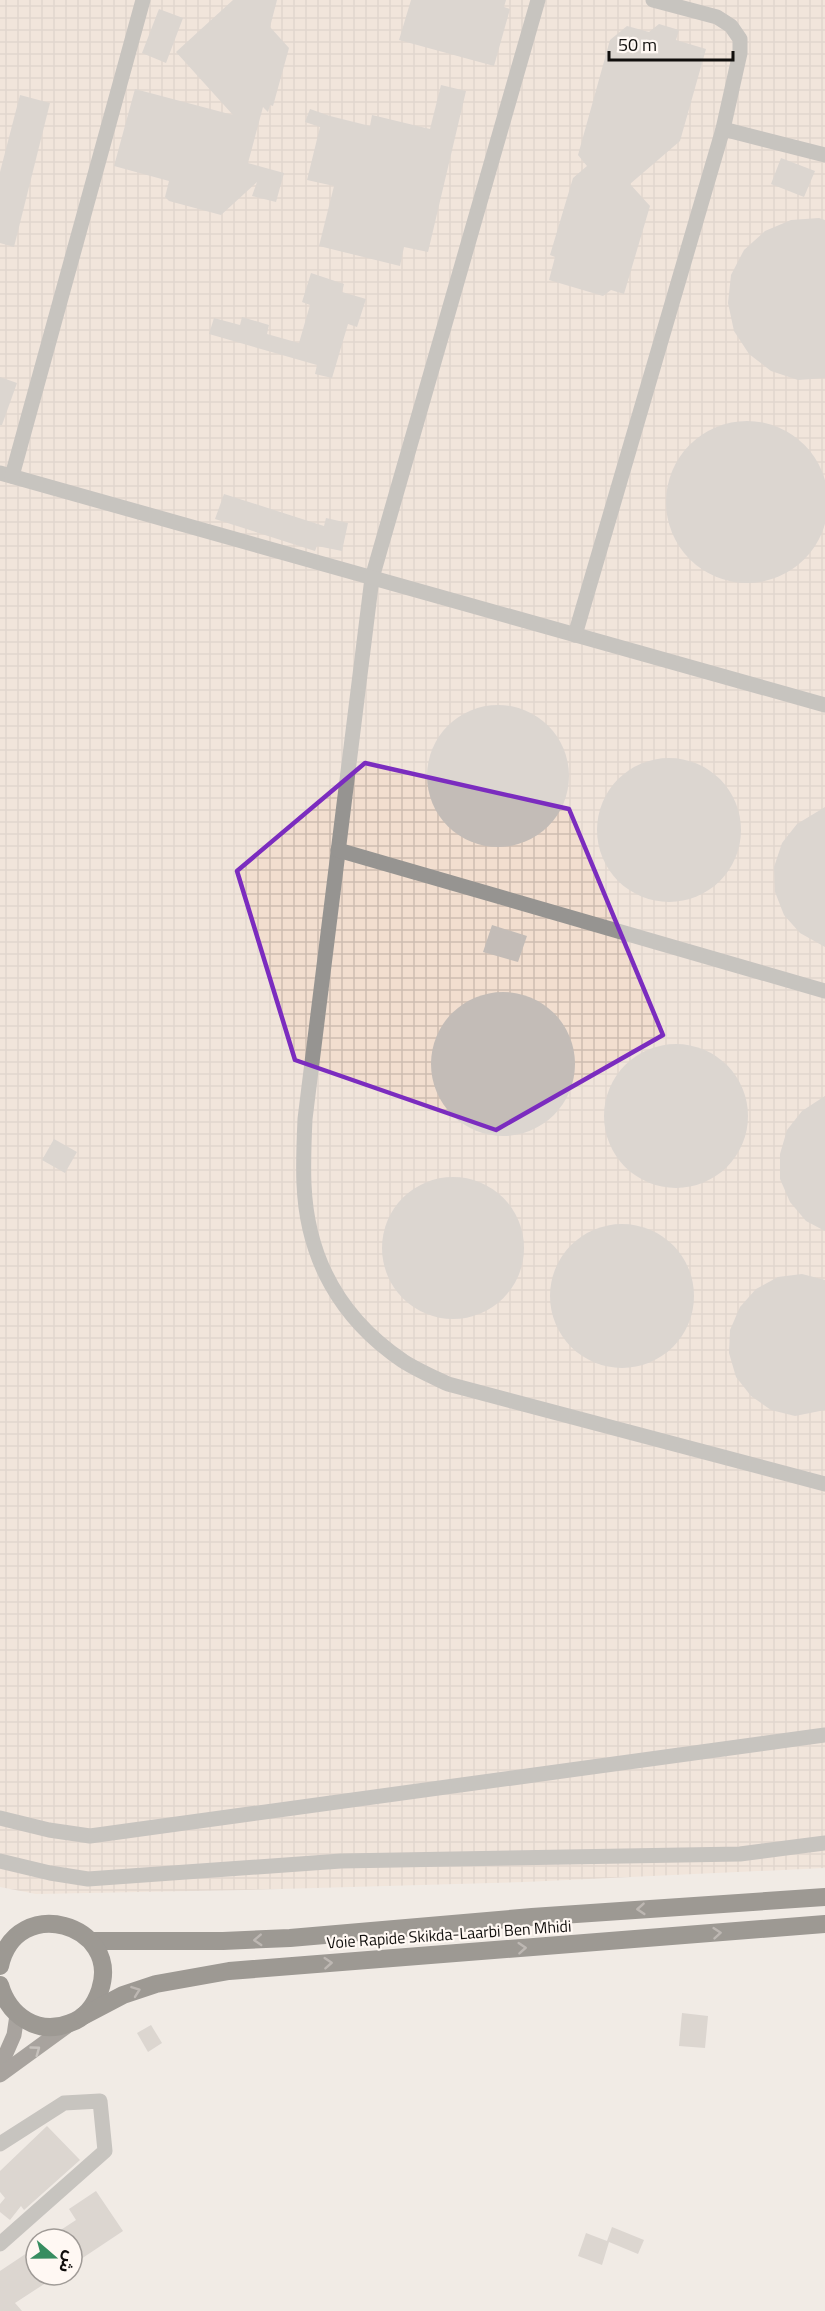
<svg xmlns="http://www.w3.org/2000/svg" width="825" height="2311" font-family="'Titillium Web','Noto Sans Arabic',sans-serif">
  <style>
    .industrial { fill: url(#industrial-grid) }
    .building { fill: #c3bcb7 }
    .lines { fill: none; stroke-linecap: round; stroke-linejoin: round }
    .minor { stroke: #969491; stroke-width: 15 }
    .major { stroke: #504d48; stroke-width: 15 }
    .highway { stroke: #383530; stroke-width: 18 }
    .oneway { stroke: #7e7974 }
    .oneway2 { stroke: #96918c }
    .marked { fill: none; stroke: #7b2cbf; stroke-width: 4.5; stroke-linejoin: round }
    .labels { text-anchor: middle; stroke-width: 4.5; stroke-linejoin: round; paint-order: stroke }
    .street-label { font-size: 16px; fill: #110f0d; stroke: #fff8f3 }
  </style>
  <defs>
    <pattern id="industrial-grid" width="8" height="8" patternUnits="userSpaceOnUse" patternTransform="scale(1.5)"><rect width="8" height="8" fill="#f2decf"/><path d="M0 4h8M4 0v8" fill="none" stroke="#cebdb1"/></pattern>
  </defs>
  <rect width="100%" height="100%" fill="#f1ebe5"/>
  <polygon class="industrial" points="0,0 825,0 825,1868 525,1882 245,1890 36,1894 0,1887"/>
  <g class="building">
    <polygon points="233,0 277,0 270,27 289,48 273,106 270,105 268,112 263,107 248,163 284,173 276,202 252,196 257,182 221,215 169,201 165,197 169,181 114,166 135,89 233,115 176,52"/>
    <polygon points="411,0 506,0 504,7 510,9 494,66 399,40"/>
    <polygon points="159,9 183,18 166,63 142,53"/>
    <polygon points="659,24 679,30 676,40 706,49 680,141 630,184 650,206 624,294 611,290 603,296 549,280 555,257 550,255 573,178 587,166 578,155 610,40 627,26 649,32"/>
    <polygon points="441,85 466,91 428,252 404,247 400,266 319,246 334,186 307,180 320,127 305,122 310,109 330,116 370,126 372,115 430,129"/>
    <polygon points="20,95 50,103 14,247 0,243 0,172"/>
    <polygon points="781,158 815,171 804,197 771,184"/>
    <polygon points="819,218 825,220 825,378 798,380 771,371 749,354 734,331 728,303 731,275 744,250 765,231 791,220"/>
    <polygon points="311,273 344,284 342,292 366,299 357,327 348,324 332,378 315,374 317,365 209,334 214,318 240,325 242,317 269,325 267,334 299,343 310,305 302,302"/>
    <polygon points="0,377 17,383 2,425 0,425"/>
    <circle cx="747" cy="502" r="81"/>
    <polygon points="224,494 324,526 326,518 348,523 342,551 317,546 315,551 215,519"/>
    <circle cx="498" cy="776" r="71"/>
    <circle cx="669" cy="830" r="72"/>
    <polygon points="825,807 825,947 800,933 784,915 775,892 774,867 782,843 797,824"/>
    <polygon points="492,925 527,936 518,962 483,952"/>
    <circle cx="503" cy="1064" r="72"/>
    <circle cx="676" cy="1116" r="72"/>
    <polygon points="825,1096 825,1231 806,1221 790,1202 780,1179 780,1154 787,1130 802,1111"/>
    <polygon points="54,1139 77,1152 65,1173 42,1160"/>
    <circle cx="453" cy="1248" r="71"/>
    <circle cx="622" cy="1296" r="72"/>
    <polygon points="802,1274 825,1280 825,1410 795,1416 771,1410 751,1396 736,1377 729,1353 730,1330 740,1307 756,1289 778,1277"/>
    <polygon points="682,2013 708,2016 705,2048 679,2046"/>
    <polygon points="151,2025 162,2043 148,2052 137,2033"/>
    <polygon points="47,2126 80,2160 24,2210 21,2206 10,2220 0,2212 0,2204 5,2198 0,2192 0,2171"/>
    <polygon points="96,2191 123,2231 72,2265 72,2239 47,2239 76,2220 69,2209"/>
    <polygon points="612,2227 644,2240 638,2254 609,2242 602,2265 578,2256 586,2233 607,2241"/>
    <polygon points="36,2247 36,2275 58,2275 15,2303 22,2311 0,2311 0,2271"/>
  </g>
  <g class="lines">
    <g class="minor">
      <path d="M538,0L372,578L305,1119C304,1141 303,1163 304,1184C307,1259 341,1319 403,1361C417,1370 433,1377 448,1384L825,1484"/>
      <polyline points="723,129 825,155"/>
      <polyline points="0,473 825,705"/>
      <polyline points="12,476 143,0"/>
      <polyline points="575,635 723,129 740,53 740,39 731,26 717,17 653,0"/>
      <polyline points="338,850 825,991"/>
      <polyline points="0,1818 49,1830 90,1836 825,1735"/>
      <polyline points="0,1861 50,1873 88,1879 341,1861 740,1854 825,1843"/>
      <polyline points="0,2144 64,2103 100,2101 105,2151 0,2244"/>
    </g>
    <g class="major">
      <polyline points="0,2067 14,2035 17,2015"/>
      <polyline points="0,2075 70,2024"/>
    </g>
    <g class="highway">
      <polyline points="91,1941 223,1941 290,1938 532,1917 825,1897"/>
      <path d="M0,1966C16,1893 122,1924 100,1990C95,2005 85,2018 70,2023C38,2036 9,2016 0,1985"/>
      <polyline points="83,2016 123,1995 156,1984 229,1971 825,1924"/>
    </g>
  </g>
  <defs><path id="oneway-chevron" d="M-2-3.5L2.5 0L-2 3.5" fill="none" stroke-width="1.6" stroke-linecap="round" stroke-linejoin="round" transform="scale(1.5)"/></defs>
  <g class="oneway">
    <use href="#oneway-chevron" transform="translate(641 1909) rotate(176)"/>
    <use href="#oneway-chevron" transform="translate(717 1933) rotate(-5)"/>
    <use href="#oneway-chevron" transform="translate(258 1940) rotate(177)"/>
    <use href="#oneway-chevron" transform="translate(522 1948) rotate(-4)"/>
    <use href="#oneway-chevron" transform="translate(328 1963) rotate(-4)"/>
    <use href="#oneway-chevron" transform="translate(136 1991) rotate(-20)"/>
  </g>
  <use class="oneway2" href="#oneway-chevron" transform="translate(36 2050) rotate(-36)"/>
  <path d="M0 0H825V2311H0ZM365,763L569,809L663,1035L496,1130L295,1060L237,871Z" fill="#f1ebe5" fill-opacity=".55" fill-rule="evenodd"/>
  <path class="marked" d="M365,763L569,809L663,1035L496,1130L295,1060L237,871Z"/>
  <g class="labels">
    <g class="street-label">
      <text transform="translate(449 1934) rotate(-4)" y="6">Voie Rapide Skikda-Laarbi Ben Mhidi</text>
    </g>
  </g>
  <g transform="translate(54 2257) rotate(110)"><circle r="28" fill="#fff8f3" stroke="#a09b97" stroke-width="1.5"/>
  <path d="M0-4.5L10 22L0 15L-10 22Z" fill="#378d60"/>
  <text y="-9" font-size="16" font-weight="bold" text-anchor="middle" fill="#110f0d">ش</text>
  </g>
  <path d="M609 51v9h124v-9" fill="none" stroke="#110f0d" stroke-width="3"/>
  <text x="618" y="51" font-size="18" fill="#110f0d" stroke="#fff8f3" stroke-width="4.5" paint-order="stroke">50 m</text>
</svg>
